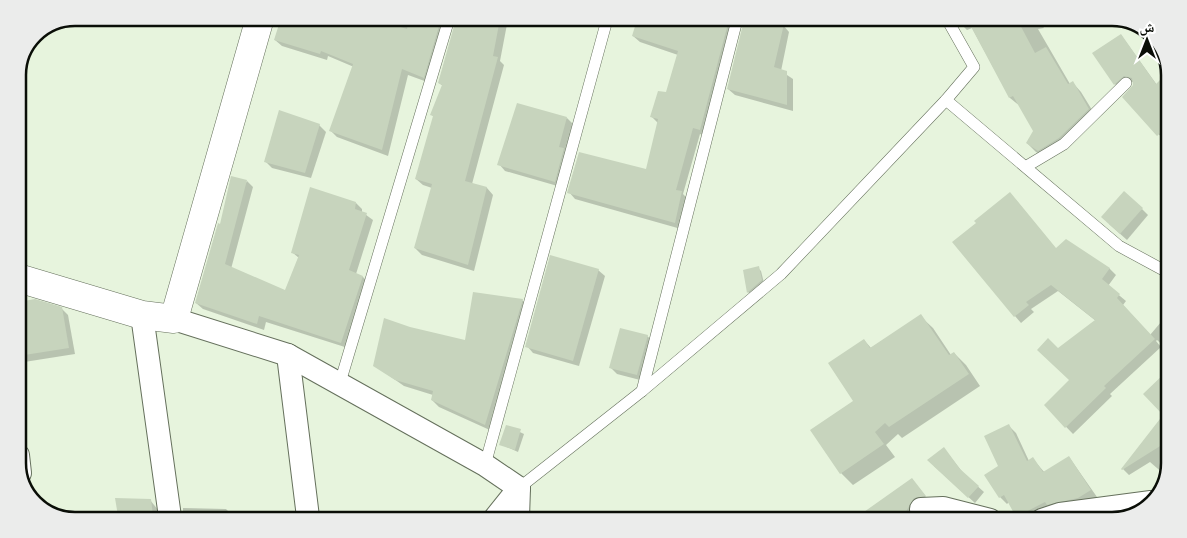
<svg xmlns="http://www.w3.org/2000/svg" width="1187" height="538" font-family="'Noto Sans','Noto Naskh Arabic',sans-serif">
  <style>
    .shadow { fill: #0003 }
    .building { fill: #c7d4bd }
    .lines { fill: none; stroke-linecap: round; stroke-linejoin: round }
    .lane-casing { stroke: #65705c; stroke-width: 12 }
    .street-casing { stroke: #65705c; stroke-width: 24 }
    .secondary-casing { stroke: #65705c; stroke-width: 29 }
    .lane { stroke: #fff; stroke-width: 11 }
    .street { stroke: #fff; stroke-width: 22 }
    .secondary { stroke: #fff; stroke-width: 28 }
    .rim { fill: none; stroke: #0a0e07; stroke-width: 2.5 }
  </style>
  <rect width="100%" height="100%" fill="#e7f4dd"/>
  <g class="shadow">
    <polygon points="282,18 371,19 378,21 379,19 453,19 430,83 408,75 388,156 337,137 331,131 354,67 328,56 327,60 282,46 275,40"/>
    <polygon points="457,19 508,19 500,61 504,65 472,184 487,188 493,195 474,271 422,255 415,248 432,188 423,185 416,179 434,117 432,115 443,86 439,83"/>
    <polygon points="638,20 740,20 707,136 700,134 683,194 688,199 681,229 575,199 569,192 647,170 658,123 651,116 667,93 678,55 640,42 633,36"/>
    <polygon points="815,21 832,21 833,22 819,25"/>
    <polygon points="958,21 1040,22 1044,28 1038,29 1070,84 1073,83 1081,92 1097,118 1048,159 1036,152 1027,143 1034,131 1020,106 1010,98 972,28 967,30"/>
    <polygon points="783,25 789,32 781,71 793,79 793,111 735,95 728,89"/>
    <polygon points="1121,35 1157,85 1161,81 1169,89 1169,137 1165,141 1124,97 1134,86 1134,82 1130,82 1121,90 1115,84"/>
    <polygon points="567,118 573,124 561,187 505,171 499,164"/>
    <polygon points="319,125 326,132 311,178 272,168 266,162"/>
    <polygon points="247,181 253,187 231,269 286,292 299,258 293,253 356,203 362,209 362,212 373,220 356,274 363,277 369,283 348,348 266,322 264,330 203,309 196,303 221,225"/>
    <polygon points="1010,193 1056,249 1109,268 1116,275 1108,286 1126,301 1123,305 1150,335 1167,315 1166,348 1157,340 1156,341 1161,347 1110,394 1112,396 1073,434 1045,405 1071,381 1058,350 1096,321 1058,291 1031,309 1034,312 1021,323 1015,316"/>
    <polygon points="1142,209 1148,215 1127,240 1109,224"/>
    <polygon points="758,268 761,271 764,283 751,295 748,292 744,271"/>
    <polygon points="598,270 605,276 579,366 533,353 527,346"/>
    <polygon points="522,300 529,307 492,431 439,407 432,400 433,395 404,386 374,365 409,328 466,341"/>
    <polygon points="35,301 61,308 68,315 75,354 18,363 18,303"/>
    <polygon points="920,316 933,328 951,355 954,353 966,365 980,386 902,438 898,434 886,445 895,457 853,485 841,473 855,402 864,340 871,348"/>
    <polygon points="647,336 654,342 644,381 617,374 611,368"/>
    <polygon points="1166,374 1165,475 1150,462 1129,475 1123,469 1165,414 1145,394"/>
    <polygon points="507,426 524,434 518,452 500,444"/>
    <polygon points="1009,426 1016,433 1029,461 1033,459 1045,473 1069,457 1097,497 1085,505 1038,520 1019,520 1009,502 1007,504 1000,497 1000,466"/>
    <polygon points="949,455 964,474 984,492 975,503 934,466"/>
    <polygon points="912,480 930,502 911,520 856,519"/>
    <polygon points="116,500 150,500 163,516 119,516"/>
    <polygon points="183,508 226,509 234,517 183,517"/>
  </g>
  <g class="building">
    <polygon points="281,18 375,19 407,29 409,19 441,19 424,78 402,69 382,150 329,131 353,64 321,51 320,54 274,40"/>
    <polygon points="456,19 500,19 493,56 498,57 465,181 487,187 468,265 414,248 432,184 415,179 433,116 430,115 442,85 438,83"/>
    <polygon points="637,20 729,20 700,130 693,128 676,190 682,191 675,223 567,193 579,152 646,169 658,119 650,117 658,91 666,92 678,51 632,36"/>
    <polygon points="744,20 771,20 784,24 774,67 787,71 787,105 727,89"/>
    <polygon points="968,21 1018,21 1035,53 1046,47 1068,84 1073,81 1089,109 1059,138 1038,151 1026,143 1033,131 1013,96 1009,98"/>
    <polygon points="1121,34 1156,84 1161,79 1169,88 1169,125 1157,136 1122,97 1133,85 1132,78 1124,76 1114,85 1092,53"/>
    <polygon points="517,103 567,117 559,147 564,148 555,182 497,165"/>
    <polygon points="279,110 320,124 305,173 264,162"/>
    <polygon points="231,176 247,180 225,264 285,290 299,255 291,253 310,187 356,202 355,209 367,213 349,270 363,276 341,343 259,316 257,324 195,303 218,223 220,224"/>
    <polygon points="1124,191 1143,208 1120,234 1101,217"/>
    <polygon points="1010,192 1056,248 1066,239 1110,268 1102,279 1120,294 1117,298 1155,339 1104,386 1106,388 1065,428 1044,405 1069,380 1037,350 1048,338 1058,348 1095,320 1051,285 1026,302 1029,305 1014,317 952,242 976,223 974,221"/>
    <polygon points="550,255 599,269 573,361 525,347"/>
    <polygon points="759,266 762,280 747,293 743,270"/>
    <polygon points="473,292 523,299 485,425 431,400 433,391 395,380 373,366 384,318 410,327 465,340"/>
    <polygon points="35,299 62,307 69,348 18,356 18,302"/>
    <polygon points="921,314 949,355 954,352 969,374 889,427 885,423 875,432 884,444 840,474 810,430 853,401 828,363 864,339 870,348"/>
    <polygon points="620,328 648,335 637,375 609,368"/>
    <polygon points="1166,372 1165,443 1122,470 1121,469 1163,415 1143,394"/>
    <polygon points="1009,424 1027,461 1033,457 1043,472 1069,456 1091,490 1078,498 1047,505 1045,502 1016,517 1004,495 999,498 984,475 998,466 984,436"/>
    <polygon points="506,425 521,429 515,450 499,445"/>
    <polygon points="944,447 960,469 979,486 968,498 927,460"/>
    <polygon points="912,478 926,496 914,498 901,520 854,519"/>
    <polygon points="115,498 151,499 153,516 118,516"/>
  </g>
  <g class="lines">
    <defs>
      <g id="lane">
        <polyline points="946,100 1119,246 1167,272"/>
        <polyline points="1027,166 1064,144 1126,83"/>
        <polyline points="339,386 449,19"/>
        <polyline points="642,391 737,20"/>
        <polyline points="485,465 607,20"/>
        <polyline points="519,488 642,391 781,274 946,100 974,67 948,21"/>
        <polyline points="908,520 921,509"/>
      </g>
      <g id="street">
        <polyline points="142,315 170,517"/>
        <polyline points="174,319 288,355 485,465 519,488 518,518"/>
        <polyline points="288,355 308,517"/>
        <polyline points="18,455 20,473"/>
        <polyline points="921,509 943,508 990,520"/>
        <polyline points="495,518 519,488"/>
        <polyline points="1042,520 1060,514 1151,502"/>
      </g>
      <polyline id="secondary" points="18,278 142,315 174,319 260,18"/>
    </defs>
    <use href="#lane" class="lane-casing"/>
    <use href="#street" class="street-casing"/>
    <use href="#secondary" class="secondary-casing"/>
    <use href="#lane" class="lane"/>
    <use href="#street" class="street"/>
    <use href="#secondary" class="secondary"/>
  </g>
  <path d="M0 0H1187V538H0ZM75 26H1112A49 49 0 0 1 1161 75V463A49 49 0 0 1 1112 512H75A49 49 0 0 1 26 463V75A49 49 0 0 1 75 26Z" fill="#ebeceb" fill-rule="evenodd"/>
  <path class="rim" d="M75 26H1112A49 49 0 0 1 1161 75V463A49 49 0 0 1 1112 512H75A49 49 0 0 1 26 463V75A49 49 0 0 1 75 26Z"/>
  <g transform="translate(1147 40)" stroke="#ffffff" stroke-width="4" paint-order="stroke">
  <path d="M0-4L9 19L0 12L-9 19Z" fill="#0a0e07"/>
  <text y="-8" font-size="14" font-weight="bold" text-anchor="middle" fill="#0a0e07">ش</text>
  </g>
</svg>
